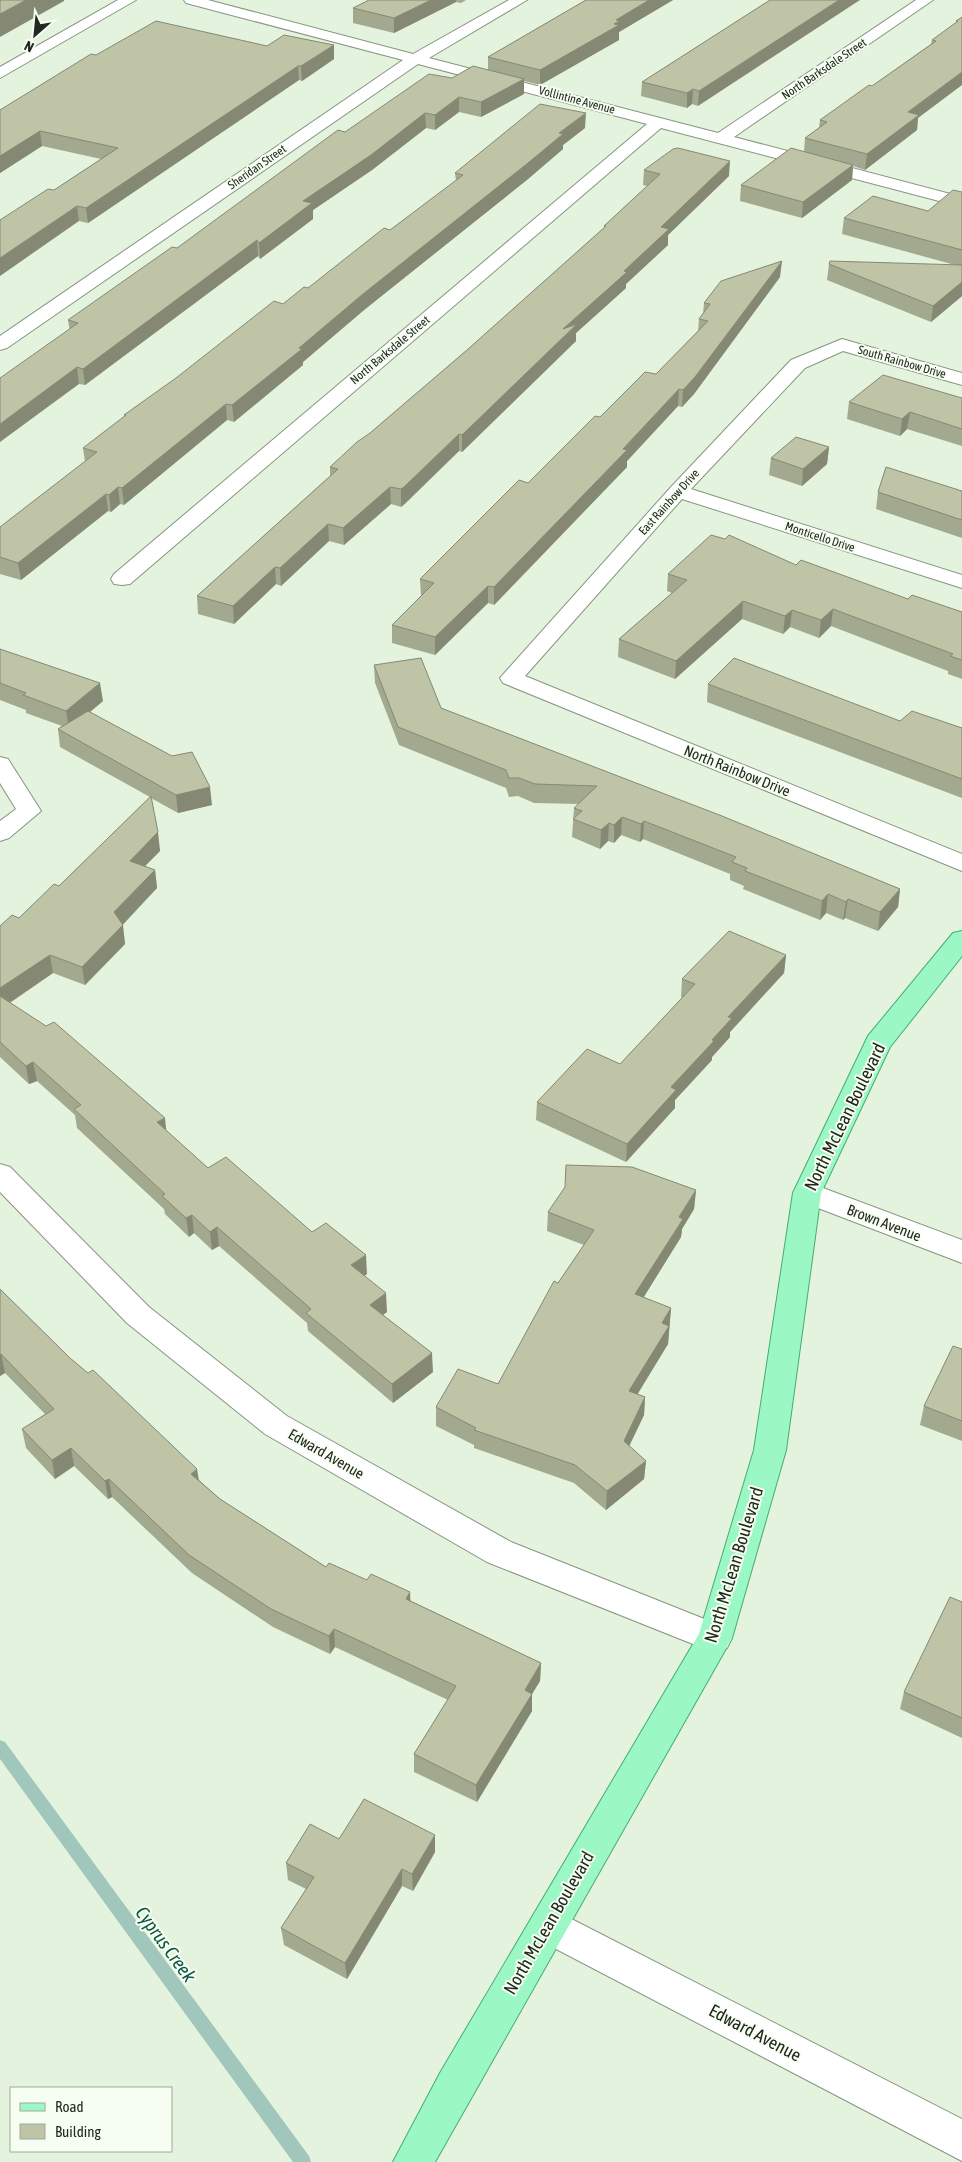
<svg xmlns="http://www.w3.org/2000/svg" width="962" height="2162" font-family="'Asap Condensed',sans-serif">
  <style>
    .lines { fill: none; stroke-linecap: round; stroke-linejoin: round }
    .stream { fill: #a1c6bb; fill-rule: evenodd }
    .minor-casing { stroke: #879581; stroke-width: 2 }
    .major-casing { stroke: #46ac72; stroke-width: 2 }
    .minor { fill: #fff; fill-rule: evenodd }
    .major { fill: #9bf8c5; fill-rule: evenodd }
    .wall { fill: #a3a98e }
    .shaded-wall { fill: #858974 }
    .building { fill: #bec4a5; stroke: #858974 }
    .labels { text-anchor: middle; stroke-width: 4; stroke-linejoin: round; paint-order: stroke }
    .far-street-label { font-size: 12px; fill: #222820; stroke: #f5fef1 }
    .street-label { font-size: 15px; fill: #222820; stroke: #f5fef1 }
    .near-street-label { font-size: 18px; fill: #222820; stroke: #f5fef1 }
    .near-water-label { font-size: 19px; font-style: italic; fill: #0a5546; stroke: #f5fef1 }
  </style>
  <rect width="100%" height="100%" fill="#e4f3dd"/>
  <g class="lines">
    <polygon class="stream" points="0,1740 5,1742 309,2156 311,2162 293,2162 0,1759"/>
    <defs>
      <g id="minor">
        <polygon points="118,0 136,0 0,78 0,67"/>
        <polygon points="184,0 208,0 413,54 509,0 527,0 429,58 718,133 916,0 933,0 734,137 962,197 962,207 661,128 130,584 122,585 114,584 111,579 114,574 647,124 418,64 7,348 0,350 0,336 403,60 186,3"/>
        <polygon points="842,339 962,373 962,385 843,351 805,368 691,489 962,575 962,588 682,499 525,676 962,854 962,871 503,683 500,678 671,487 791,360"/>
        <polygon points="0,757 8,759 41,811 9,838 0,841 0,821 16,809 0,783"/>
        <polygon points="0,1164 10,1167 149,1307 287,1416 511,1542 727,1628 732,1638 727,1648 715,1653 703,1648 487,1562 265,1434 127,1323 0,1192"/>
        <polygon points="807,1182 962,1240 962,1263 797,1200 793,1193 797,1186"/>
        <polygon points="548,1907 962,2119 962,2161 535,1938 529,1925 535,1912"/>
      </g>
      <polygon id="major" points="962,931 962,956 890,1047 821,1193 786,1450 732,1638 435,2162 393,2162 440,2073 699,1634 754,1450 793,1193 868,1036 953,933"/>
    </defs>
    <use href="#minor" class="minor-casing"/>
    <use href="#major" class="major-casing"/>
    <use href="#minor" class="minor"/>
    <use href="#major" class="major"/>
  </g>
  <g class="wall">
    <polygon points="369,0 466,0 461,3 456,2 394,33 353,23 353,8"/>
    <polygon points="586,0 673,0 619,32 619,40 540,85 524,81 524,94 481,117 459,112 435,130 426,128 372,170 313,210 313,219 260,259 258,256 85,385 79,384 68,320 177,248 345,132 452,78 488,70 488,57"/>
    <polygon points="770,0 698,106 692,104 687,108 641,96 642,82"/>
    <polygon points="962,17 918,118 917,130 865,170 853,166 852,180 802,218 740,201 741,185 804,152 805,138 819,128 820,120 872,86 931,44 932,40 956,23 956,21"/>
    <polygon points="334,45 334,59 302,81 299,80 88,223 79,221 54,190 101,159 42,146 0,173 0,110 96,55 267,46"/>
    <polygon points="585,128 563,145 563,149 528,179 364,310 303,362 303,365 234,422 227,420 124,505 120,504 111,512 108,511 21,580 0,574 0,527 85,462 83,448 125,416 124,415 283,304 308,288 390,230 456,181 455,173"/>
    <polygon points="644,170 729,176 668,235 668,245 626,284 626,288 576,333 576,341 462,452 459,451 405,504 401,507 391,504 344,545 329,541 281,586 276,584 234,624 198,614 197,596 330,476 330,467 370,433 467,350 604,228 604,226 647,186 643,185"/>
    <polygon points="962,192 962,296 931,322 827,280 829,264 955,265 842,234 844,218 928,211"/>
    <polygon points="780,277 694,394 682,407 678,406 627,461 627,467 494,605 488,603 435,655 392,643 392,625 421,596 420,579 528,483 600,417 656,374 698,331 699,319 703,314 704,303"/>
    <polygon points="962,398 962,446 907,429 900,436 847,419 849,402"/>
    <polygon points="829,447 827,464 802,486 769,475 771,458"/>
    <polygon points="962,491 962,538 876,509 878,492"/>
    <polygon points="796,565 908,599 962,612 962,679 948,674 948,671 831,626 819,638 790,627 783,634 742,619 675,679 618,657 619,639 672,593 667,591 668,574"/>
    <polygon points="0,649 103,701 90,712 212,805 178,813 151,798 160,851 145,866 155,870 157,888 122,924 125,944 85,985 53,973 10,1003 166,1131 208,1168 312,1232 367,1274 364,1276 387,1312 383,1315 433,1372 393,1403 308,1331 307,1323 219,1246 212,1250 194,1233 189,1237 165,1214 164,1209 77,1128 75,1115 37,1081 29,1084 0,1057 0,926 19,918 59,886 150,797 60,747 58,729 62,726 26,713 26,710 0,700"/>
    <polygon points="374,665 441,708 900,889 898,907 878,931 845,918 843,920 826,913 820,920 743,889 744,886 730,880 730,874 643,839 640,842 621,835 614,843 608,841 600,849 572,837 574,808 579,804 534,803 518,796 509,797 506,788 399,745 375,683"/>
    <polygon points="708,684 900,721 962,728 962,798 707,702"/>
    <polygon points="786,955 784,973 730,1032 730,1037 712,1057 712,1060 675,1100 675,1108 626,1162 536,1120 537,1102 620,1064 682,998 681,997 682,979"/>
    <polygon points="696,1190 694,1209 682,1229 681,1237 643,1297 671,1308 668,1344 637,1394 645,1397 644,1415 629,1446 646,1461 644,1479 606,1510 574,1483 474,1448 474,1445 436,1426 436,1407 498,1384 558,1283 584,1245 547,1231 548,1212"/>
    <polygon points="0,1289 70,1358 199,1480 220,1499 326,1567 411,1601 541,1663 540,1681 532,1694 532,1711 477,1802 414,1772 414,1754 448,1700 335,1647 330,1654 273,1627 192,1573 112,1497 108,1499 74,1466 55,1479 26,1448 22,1429 45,1414 5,1373 0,1376"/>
    <polygon points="962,1349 962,1441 920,1425 924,1406"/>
    <polygon points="962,1602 962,1738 900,1709 904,1692"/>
    <polygon points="339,1839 435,1852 413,1891 402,1886 347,1979 284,1945 281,1928 306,1889 288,1880 286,1863"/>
  </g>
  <g class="shaded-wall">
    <polygon points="26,0 64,0 64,1 0,37 0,14"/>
    <polygon points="431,0 456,0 456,2 394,33 394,18"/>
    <polygon points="649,0 673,0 619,32 619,40 540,85 540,70 614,24 616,20"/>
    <polygon points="839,0 860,0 698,106 699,91"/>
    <polygon points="334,45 334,59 302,81 301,66"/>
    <polygon points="298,66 299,80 88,223 86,208"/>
    <polygon points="962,72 962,85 918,118 917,130 865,170 867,154 908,112"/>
    <polygon points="524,79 524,94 481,117 481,102"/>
    <polygon points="693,89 692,104 687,108 687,93"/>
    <polygon points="459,97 459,112 435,130 435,115"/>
    <polygon points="425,113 426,128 372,170 313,210 313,219 260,259 259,243 303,201"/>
    <polygon points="586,113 585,128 563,145 563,149 528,179 364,310 303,362 303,365 234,422 232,405 363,294 559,133"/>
    <polygon points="40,131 42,146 0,173 0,156"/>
    <polygon points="730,161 729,176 668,235 668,245 626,284 626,288 576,333 576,341 462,452 462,435 563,329 624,271 661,227"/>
    <polygon points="853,165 852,180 802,218 803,202"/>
    <polygon points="77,206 79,221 0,276 0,258"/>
    <polygon points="257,240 258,256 85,385 83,369"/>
    <polygon points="782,261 780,277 694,394 682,407 683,390"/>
    <polygon points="962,282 962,296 931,322 933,306"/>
    <polygon points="77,367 79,384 0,442 0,424"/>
    <polygon points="679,389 678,406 627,461 627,467 494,605 494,587"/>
    <polygon points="226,404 227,420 124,505 122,488"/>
    <polygon points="910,412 907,429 900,436 902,419"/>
    <polygon points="459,434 459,451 401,507 401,489"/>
    <polygon points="829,447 827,464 802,486 803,469"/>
    <polygon points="118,487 120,504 111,512 109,495"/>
    <polygon points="390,487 391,504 344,545 343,528"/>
    <polygon points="106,494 108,511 21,580 18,563"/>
    <polygon points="328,524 329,541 281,586 280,568"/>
    <polygon points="275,567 276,584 234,624 233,606"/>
    <polygon points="488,586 488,603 435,655 435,637"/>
    <polygon points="743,601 742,619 675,679 676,661"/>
    <polygon points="833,609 831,626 819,638 821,620"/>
    <polygon points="792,610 790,627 783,634 785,616"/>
    <polygon points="100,683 103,701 69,729 66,711"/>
    <polygon points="210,787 212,805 178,813 176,795"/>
    <polygon points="622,817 621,835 614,843 614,825"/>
    <polygon points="644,821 643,839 640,842 641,824"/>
    <polygon points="609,823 608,841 600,849 601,830"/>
    <polygon points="158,832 160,851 132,879 130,861"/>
    <polygon points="155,870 157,888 117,931 114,912"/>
    <polygon points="900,889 898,907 878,931 880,912"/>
    <polygon points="828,894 826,913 820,920 822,901"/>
    <polygon points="848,899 845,918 843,920 846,902"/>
    <polygon points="123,925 125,944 85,985 82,967"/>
    <polygon points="50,955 53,973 0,1009 0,988"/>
    <polygon points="786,955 784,973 730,1032 730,1037 712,1057 712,1060 675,1100 675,1108 626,1162 627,1144 671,1087 712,1040 728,1017"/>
    <polygon points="33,1062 37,1081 29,1084 26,1066"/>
    <polygon points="165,1118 167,1137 157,1122"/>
    <polygon points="696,1190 694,1209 682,1229 681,1237 634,1313 635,1294 679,1217"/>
    <polygon points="192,1215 194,1233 189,1237 186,1218"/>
    <polygon points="217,1227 219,1246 212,1250 210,1232"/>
    <polygon points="366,1255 367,1274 352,1284 351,1265"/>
    <polygon points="386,1293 387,1312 371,1323 370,1305"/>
    <polygon points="671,1308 668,1344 628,1410 629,1391 662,1323"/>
    <polygon points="432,1353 433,1372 393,1403 392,1384"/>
    <polygon points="1,1354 5,1373 0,1376 0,1355"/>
    <polygon points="645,1397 644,1415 623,1459 624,1441"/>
    <polygon points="71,1448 74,1466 55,1479 52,1460"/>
    <polygon points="646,1461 644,1479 606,1510 607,1491"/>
    <polygon points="197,1469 200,1487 191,1474"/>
    <polygon points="109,1479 112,1497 108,1499 105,1481"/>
    <polygon points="410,1592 411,1610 406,1599"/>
    <polygon points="334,1629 335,1647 330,1654 329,1636"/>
    <polygon points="541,1663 540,1681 532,1694 532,1711 477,1802 476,1785 525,1690"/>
    <polygon points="435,1835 435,1852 413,1891 412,1874"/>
    <polygon points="402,1869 402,1886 347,1979 345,1963"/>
  </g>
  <g class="building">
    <polygon points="0,0 26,0 0,14"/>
    <polygon points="369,0 431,0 394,18 353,8"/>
    <polygon points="586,0 649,0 616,20 620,21 614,24 619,25 540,70 488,57"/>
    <polygon points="770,0 839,0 699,91 693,89 687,93 642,82"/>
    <polygon points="962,17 962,72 908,112 919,115 867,154 805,138 827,122 820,120 869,85 872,86 936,41 932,40 958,21 956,21"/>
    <polygon points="156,21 267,46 284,35 334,45 301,66 298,66 86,208 77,206 0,258 0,220 48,189 54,190 118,148 40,131 0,156 0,110 91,54 96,55"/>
    <polygon points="473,66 524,79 481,102 459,97 435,115 425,113 371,155 303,201 312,203 259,243 257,240 83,369 77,367 0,424 0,378 78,323 68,320 172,247 177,248 338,130 345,132 429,74 452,78"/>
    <polygon points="540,104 586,113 559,133 563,134 528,163 363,294 299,348 302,349 232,405 226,404 122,488 118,487 109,495 106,494 18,563 0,557 0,527 97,452 83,448 126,415 124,415 176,378 274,301 283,304 304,287 308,288 384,228 390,230 463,175 455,173"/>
    <polygon points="678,148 730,161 661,227 669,229 624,271 627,272 563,329 577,324 462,435 459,434 404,487 401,489 390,487 343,528 328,524 280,568 275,567 233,606 197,596 338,469 330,467 357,442 370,433 467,350 606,226 604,226 660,174 644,170 673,149"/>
    <polygon points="791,148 853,165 803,202 741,185"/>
    <polygon points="953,190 962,192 962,250 844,218 873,196 928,211"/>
    <polygon points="782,261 695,377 683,390 679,389 623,449 627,450 494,587 488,586 435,637 392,625 434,583 420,579 519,480 528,483 595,416 600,417 645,372 656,374 708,321 699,319 710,304 704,303 721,281"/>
    <polygon points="830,261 962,265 962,282 933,306 829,264"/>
    <polygon points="883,375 962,398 962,429 910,412 902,419 849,402"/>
    <polygon points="796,437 829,447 803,469 771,458"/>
    <polygon points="886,467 962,491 962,520 878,492"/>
    <polygon points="711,535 725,539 729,535 796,565 801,560 908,599 912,595 962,612 962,660 950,656 953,654 833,609 821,620 792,610 785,616 743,601 676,661 619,639 687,580 668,574"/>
    <polygon points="0,649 100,683 66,711 23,695 26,693 0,683"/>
    <polygon points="421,658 441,708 722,816 900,889 880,912 848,899 846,902 828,894 822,901 745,871 747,868 732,862 736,857 644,821 641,824 622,817 614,825 609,823 601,830 573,819 582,811 574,808 597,786 535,784 519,778 509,778 506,770 398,727 374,665"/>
    <polygon points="734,658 900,721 912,711 962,728 962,779 708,684"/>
    <polygon points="88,711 172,756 192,752 210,787 176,795 58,729"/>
    <polygon points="151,796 158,832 130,861 155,870 114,912 123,925 82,967 50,955 0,988 0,926 12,915 19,918 54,884 59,886"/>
    <polygon points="729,931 786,955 728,1017 732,1018 712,1040 714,1041 671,1087 676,1090 627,1144 537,1102 587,1049 620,1064 695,984 682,979"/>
    <polygon points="0,996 46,1026 54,1022 165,1118 157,1122 208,1168 226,1157 312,1232 326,1223 366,1255 351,1265 386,1293 370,1305 432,1353 392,1384 306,1313 311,1309 217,1227 210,1232 192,1215 186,1218 162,1196 165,1194 74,1109 81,1105 33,1062 26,1066 0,1042"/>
    <polygon points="566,1165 632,1167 696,1190 679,1217 683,1219 635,1294 671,1308 662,1323 669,1326 629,1391 645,1397 624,1441 646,1461 607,1491 575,1465 474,1430 476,1428 436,1407 458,1369 498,1384 554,1281 558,1283 594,1230 548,1212 565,1187"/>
    <polygon points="0,1289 70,1358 88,1373 93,1370 197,1469 191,1474 220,1499 326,1567 329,1563 367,1580 371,1574 410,1592 406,1599 541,1663 525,1690 532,1694 476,1785 414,1754 456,1686 334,1629 329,1636 271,1609 189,1555 109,1479 105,1481 71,1448 52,1460 22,1429 54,1409 1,1354 0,1355"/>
    <polygon points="953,1346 962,1349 962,1421 924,1406"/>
    <polygon points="950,1597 962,1602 962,1718 904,1692"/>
    <polygon points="364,1799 435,1835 412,1874 402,1869 345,1963 281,1928 314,1877 286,1863 310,1824 339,1839"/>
  </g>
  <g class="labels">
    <g class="far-street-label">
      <text transform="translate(824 69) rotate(-34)" y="4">North Barksdale Street</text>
      <text transform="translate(577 100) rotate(15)" y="4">Vollintine Avenue</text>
      <text transform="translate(257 167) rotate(-35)" y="4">Sheridan Street</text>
      <text transform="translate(390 350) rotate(-40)" y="4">North Barksdale Street</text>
      <text transform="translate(902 362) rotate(16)" y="4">South Rainbow Drive</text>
      <text transform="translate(669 502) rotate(-48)" y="4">East Rainbow Drive</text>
      <text transform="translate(820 537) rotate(18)" y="4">Monticello Drive</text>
    </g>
    <g class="street-label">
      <text transform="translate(737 771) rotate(22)" y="5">North Rainbow Drive</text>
      <text transform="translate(884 1223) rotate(21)" y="5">Brown Avenue</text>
      <text transform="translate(326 1454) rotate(30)" y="5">Edward Avenue</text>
    </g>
    <g class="near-street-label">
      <text transform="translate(845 1117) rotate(-64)" y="6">North McLean Boulevard</text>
      <text transform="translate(734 1565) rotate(-73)" y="6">North McLean Boulevard</text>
      <text transform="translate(549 1923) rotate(-60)" y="6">North McLean Boulevard</text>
      <text transform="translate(755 2033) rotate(28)" y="6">Edward Avenue</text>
    </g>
    <g class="near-water-label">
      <text transform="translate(166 1944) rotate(54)" y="7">Cyprus Creek</text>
    </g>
  </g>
  <rect x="10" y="2087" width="162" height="65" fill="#f5fef1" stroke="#a1a89d"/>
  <rect x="20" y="2103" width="25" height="8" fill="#9bf8c5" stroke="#a1a89d"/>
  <text x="55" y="2112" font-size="15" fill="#222820">Road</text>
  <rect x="20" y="2124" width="25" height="15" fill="#bec4a5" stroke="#a1a89d"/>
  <text x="55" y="2137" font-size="15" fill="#222820">Building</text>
  <g transform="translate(35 35) rotate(207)" stroke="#f5fef1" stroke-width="4" paint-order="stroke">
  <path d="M0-4L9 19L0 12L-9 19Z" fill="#222820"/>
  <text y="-8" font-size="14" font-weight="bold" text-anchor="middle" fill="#222820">N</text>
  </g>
</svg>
